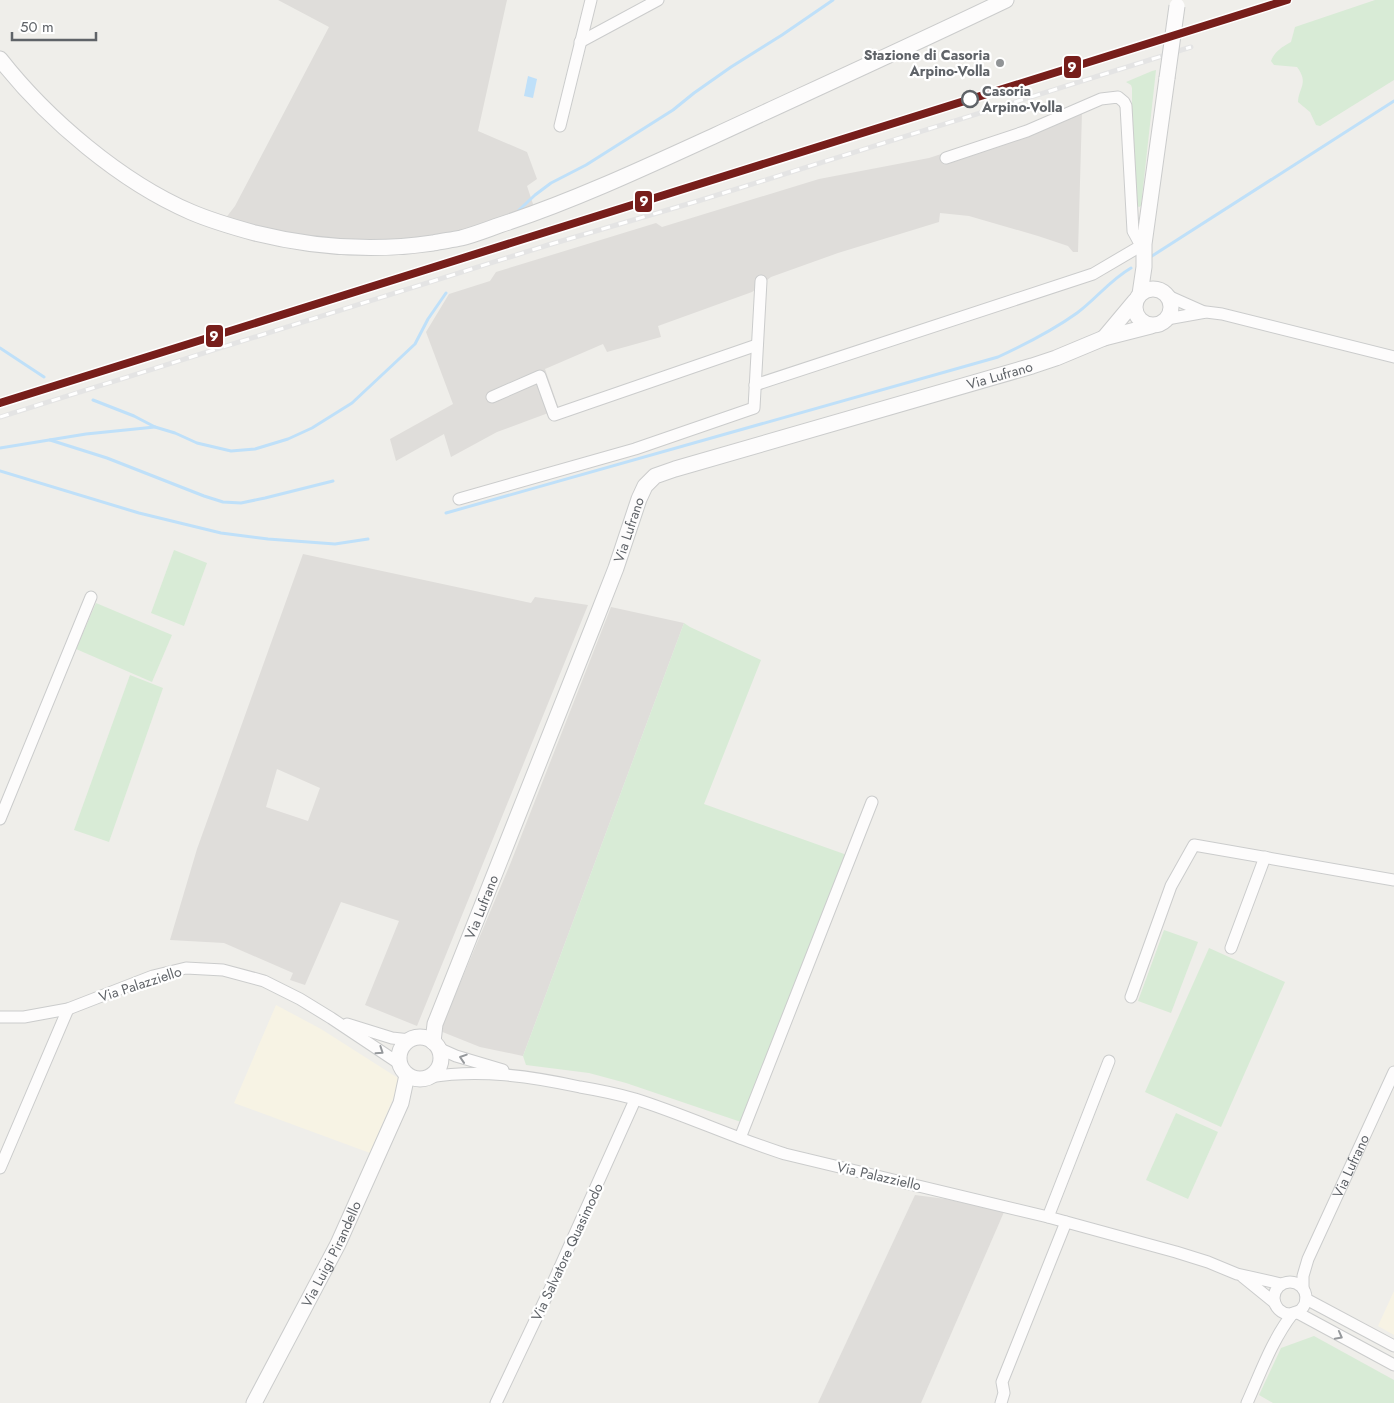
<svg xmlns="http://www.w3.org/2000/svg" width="1394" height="1403" font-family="Jost,sans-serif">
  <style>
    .commercial { fill: #f7f3e4 }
    .industrial { fill: #dfddda; fill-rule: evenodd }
    .green { fill: #d8ebd6 }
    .water { fill: #bfe0f9 }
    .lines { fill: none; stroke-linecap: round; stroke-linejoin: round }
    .stream { stroke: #bfe0f9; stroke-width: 3 }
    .minor-casing { stroke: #cbcccc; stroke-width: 13 }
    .tertiary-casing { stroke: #cbcccc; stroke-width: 17 }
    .minor { stroke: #fdfcfc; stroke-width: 11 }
    .tertiary { stroke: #fdfcfc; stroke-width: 15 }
    .rail-casing { stroke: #e4e4e4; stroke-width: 5 }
    .rail { stroke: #fff; stroke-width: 3; stroke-dasharray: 9; stroke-linecap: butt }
    .tertiary-bridge-casing { stroke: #cbcccc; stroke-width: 17; stroke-linecap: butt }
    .tertiary-bridge { stroke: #fdfcfc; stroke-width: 15 }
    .rail-1-casing { stroke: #fff; stroke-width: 11 }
    .rail-1 { stroke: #771e1b; stroke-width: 8 }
    .oneway { stroke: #96999c }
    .poi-dot { fill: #919496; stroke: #fff; stroke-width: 2 }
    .stop-dot { fill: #fff; stroke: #5f6368; stroke-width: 2.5 }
    .labels { text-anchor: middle; stroke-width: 4.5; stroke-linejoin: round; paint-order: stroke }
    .poi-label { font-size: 14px; font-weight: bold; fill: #5f6368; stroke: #fff; text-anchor: end }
    .stop-label { font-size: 14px; font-weight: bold; fill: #5f6368; stroke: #fff; text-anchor: start }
    .street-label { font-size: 14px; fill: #5f6368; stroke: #fff }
    .line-badge { stroke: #fff; stroke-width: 2 }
    .badge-label { font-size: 14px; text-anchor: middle; font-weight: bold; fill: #fff }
  </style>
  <rect width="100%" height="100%" fill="#efeeea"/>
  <g class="commercial">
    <polygon points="276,1005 321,1029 401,1080 370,1153 234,1103"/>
    <polygon points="1394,1291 1394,1335 1378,1326"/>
  </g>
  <g class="industrial">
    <polygon points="278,0 507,0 478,131 527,152 537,179 527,186 534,207 461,231 404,241 364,242 322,240 279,233 225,219 235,206 329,27"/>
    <polygon points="1082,112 1078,252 1073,252 1068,246 1038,236 969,216 940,213 939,222 838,253 771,277 752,292 658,326 661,337 607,352 603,344 545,369 559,409 497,432 451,457 444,434 396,461 390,439 453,404 426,332 449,294 490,281 496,272 656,223 662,227 819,179 929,158 1030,125"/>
    <path d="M303,554L531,603L535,597L588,605L417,1026L365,1005L399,921L341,902L305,985L290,980L293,973L224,943L170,940L197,849ZM277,769L320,788L308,821L266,807Z"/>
    <polygon points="611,607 684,623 523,1056 480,1047 440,1031 511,862"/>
    <polygon points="915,1195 946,1199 1004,1212 921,1403 818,1403"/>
  </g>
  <g class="green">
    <path d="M1375,0H1394V80L1320,126L1316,125L1310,112L1298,102C1299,87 1309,83 1297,67L1274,65L1271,61C1275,51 1282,47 1291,42L1295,27Z"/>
    <polygon points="1156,70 1141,206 1139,207 1136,205 1132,122 1132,88 1131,85 1126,82 1152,71"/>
    <polygon points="174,550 207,563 184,626 151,613"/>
    <polygon points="96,603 172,635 152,682 76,649"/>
    <polygon points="684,623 690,627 761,660 704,804 847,855 741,1122 626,1083 589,1073 526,1065 523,1056"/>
    <polygon points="130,675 163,688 109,842 74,830"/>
    <polygon points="1164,930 1198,942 1171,1013 1138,1001"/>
    <polygon points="1209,948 1285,982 1221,1127 1145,1092"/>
    <polygon points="1176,1113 1218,1132 1188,1199 1146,1180"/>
    <polygon points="1314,1336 1394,1380 1394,1403 1273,1403 1259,1395 1281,1348"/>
  </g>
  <polygon class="water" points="528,76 537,79 533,98 524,96"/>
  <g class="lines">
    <g class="stream">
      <polyline points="519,210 535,195 551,183 586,165 673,110 694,93 731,67 782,35 833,0"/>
      <polyline points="1152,256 1394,101"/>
      <polyline points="0,348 44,377"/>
      <polyline points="93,400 134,416 155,427 175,433 197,443 231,451 255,449 288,439 312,428 352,403 415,344 428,319 446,293"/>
      <polyline points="50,440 107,458 204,496 223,502 241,503 265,498 333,481"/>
      <polyline points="0,448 86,434 155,427"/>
      <polyline points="0,471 139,513 221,533 268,539 335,544 368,539"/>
      <path d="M446,513L998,357C1026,344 1052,331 1077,313C1096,299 1110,280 1131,268"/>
    </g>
    <defs>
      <g id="minor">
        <polyline points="580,42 658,0"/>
        <polyline points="560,126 591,0"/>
        <polyline points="1168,296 1204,312"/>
        <polyline points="1167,319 1206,312 1222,314 1394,357"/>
        <polyline points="755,385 1093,274 1144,244 1139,242 1133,231 1126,106 1124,102 1118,97 1101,99 1027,131 946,158"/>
        <polyline points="492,397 540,376 554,415 757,345"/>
        <polyline points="459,499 635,449 754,408 761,281"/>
        <polyline points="0,819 91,597"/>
        <polyline points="1231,948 1265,857"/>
        <polyline points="1131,997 1171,886 1194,845 1394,880"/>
        <polyline points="0,1017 24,1017 68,1009 153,976 186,968 223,970 264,981 300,999 331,1018 400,1064"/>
        <polyline points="347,1024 392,1038 410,1040"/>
        <polyline points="438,1048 456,1056 503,1070"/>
        <path d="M429,1077C480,1069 530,1076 580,1087C598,1090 617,1094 635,1099C686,1115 734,1138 785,1154L1048,1217L1176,1252L1208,1262L1237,1274L1281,1284"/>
        <polyline points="740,1138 872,802"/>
        <polyline points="0,1168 68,1009"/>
        <polyline points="1048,1217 1109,1061"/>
        <polyline points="1243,1277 1275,1303"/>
        <circle cx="1290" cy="1298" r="16"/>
        <path id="s1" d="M1303,1288V1276L1308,1259L1394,1072"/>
        <polyline points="1306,1299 1394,1346"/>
        <polyline points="1296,1312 1394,1365"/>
        <polyline points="496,1403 551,1287 635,1100"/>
        <polyline points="1001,1403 1004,1393 1002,1382 1066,1222"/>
        <path d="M1247,1403C1261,1372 1272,1340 1293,1313"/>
      </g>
      <g id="tertiary">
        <path d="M0,59C47,119 121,182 191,212C212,221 233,227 255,233C315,248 372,252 433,243C442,241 452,240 461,238C477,234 493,227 509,222C580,198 648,166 716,135C813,90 910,46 1006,0"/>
        <circle cx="1153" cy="307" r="18"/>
        <polyline points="1140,294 1144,267 1144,244 1167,78"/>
        <polyline points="1104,338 1135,301"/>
        <circle cx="420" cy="1058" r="21"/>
        <path id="s2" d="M433,1042L435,1024L596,619L616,568L639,499L645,486L655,476L675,469L1032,366L1056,358L1104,338L1151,326"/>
        <path id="s3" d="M254,1403L338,1244L401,1103L407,1075"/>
      </g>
    </defs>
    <use href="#minor" class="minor-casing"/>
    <use href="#tertiary" class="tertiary-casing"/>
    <use href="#minor" class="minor"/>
    <use href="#tertiary" class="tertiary"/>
    <defs>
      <polyline id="rail" points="0,417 548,245 698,201 1191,47"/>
    </defs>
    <use href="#rail" class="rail-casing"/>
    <use href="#rail" class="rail"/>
    <defs>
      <polyline id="tertiary-bridge" points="1167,78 1177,6"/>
    </defs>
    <use href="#tertiary-bridge" class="tertiary-bridge-casing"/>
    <use href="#tertiary-bridge" class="tertiary-bridge"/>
    <defs>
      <polyline id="rail-1" points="0,403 1287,0"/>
    </defs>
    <use href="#rail-1" class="rail-1-casing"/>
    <use href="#rail-1" class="rail-1"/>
  </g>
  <defs><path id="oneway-chevron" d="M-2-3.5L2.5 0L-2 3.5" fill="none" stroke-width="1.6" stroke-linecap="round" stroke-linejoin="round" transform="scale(1.25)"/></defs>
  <g class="oneway">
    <use href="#oneway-chevron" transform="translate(380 1051) rotate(34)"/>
    <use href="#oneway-chevron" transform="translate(463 1058) rotate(-162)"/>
    <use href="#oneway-chevron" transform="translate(1339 1336) rotate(28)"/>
  </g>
  <circle class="poi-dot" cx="1000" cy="63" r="5"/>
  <circle class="stop-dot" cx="970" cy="99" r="8"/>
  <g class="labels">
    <g class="poi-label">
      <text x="990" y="60">Stazione di Casoria<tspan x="990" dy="16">Arpino-Volla</tspan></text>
    </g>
    <g class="stop-label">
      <text x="982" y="96">Casoria<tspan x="982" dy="16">Arpino-Volla</tspan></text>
    </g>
    <g class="street-label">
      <text dy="5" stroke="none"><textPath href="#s2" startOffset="969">Via Lufrano</textPath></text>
      <text dy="5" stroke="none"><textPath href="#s2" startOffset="549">Via Lufrano</textPath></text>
      <text dy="5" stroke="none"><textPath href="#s2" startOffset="144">Via Lufrano</textPath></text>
      <text transform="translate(140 984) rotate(-18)" y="5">Via Palazziello</text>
      <text dy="5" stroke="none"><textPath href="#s1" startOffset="132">Via Lufrano</textPath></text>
      <text transform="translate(879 1176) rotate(13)" y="5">Via Palazziello</text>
      <text transform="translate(567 1252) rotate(-65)" y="5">Via Salvatore Quasimodo</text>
      <text dy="5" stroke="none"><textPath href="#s3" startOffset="168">Via Luigi Pirandello</textPath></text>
    </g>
  </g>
  <g class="line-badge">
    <rect x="1063" y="55" width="19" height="24" rx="5" fill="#771e1b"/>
    <rect x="634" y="190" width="19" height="23" rx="5" fill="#771e1b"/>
    <rect x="205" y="324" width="19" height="24" rx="5" fill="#771e1b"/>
  </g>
  <g class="badge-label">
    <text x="1072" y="72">9</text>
    <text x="644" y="206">9</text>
    <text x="214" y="341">9</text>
  </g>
  <path d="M12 32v8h84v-8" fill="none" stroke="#5f6368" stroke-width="2.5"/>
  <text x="20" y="32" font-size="15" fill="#5f6368" stroke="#ffffff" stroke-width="4" paint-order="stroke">50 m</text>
</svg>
